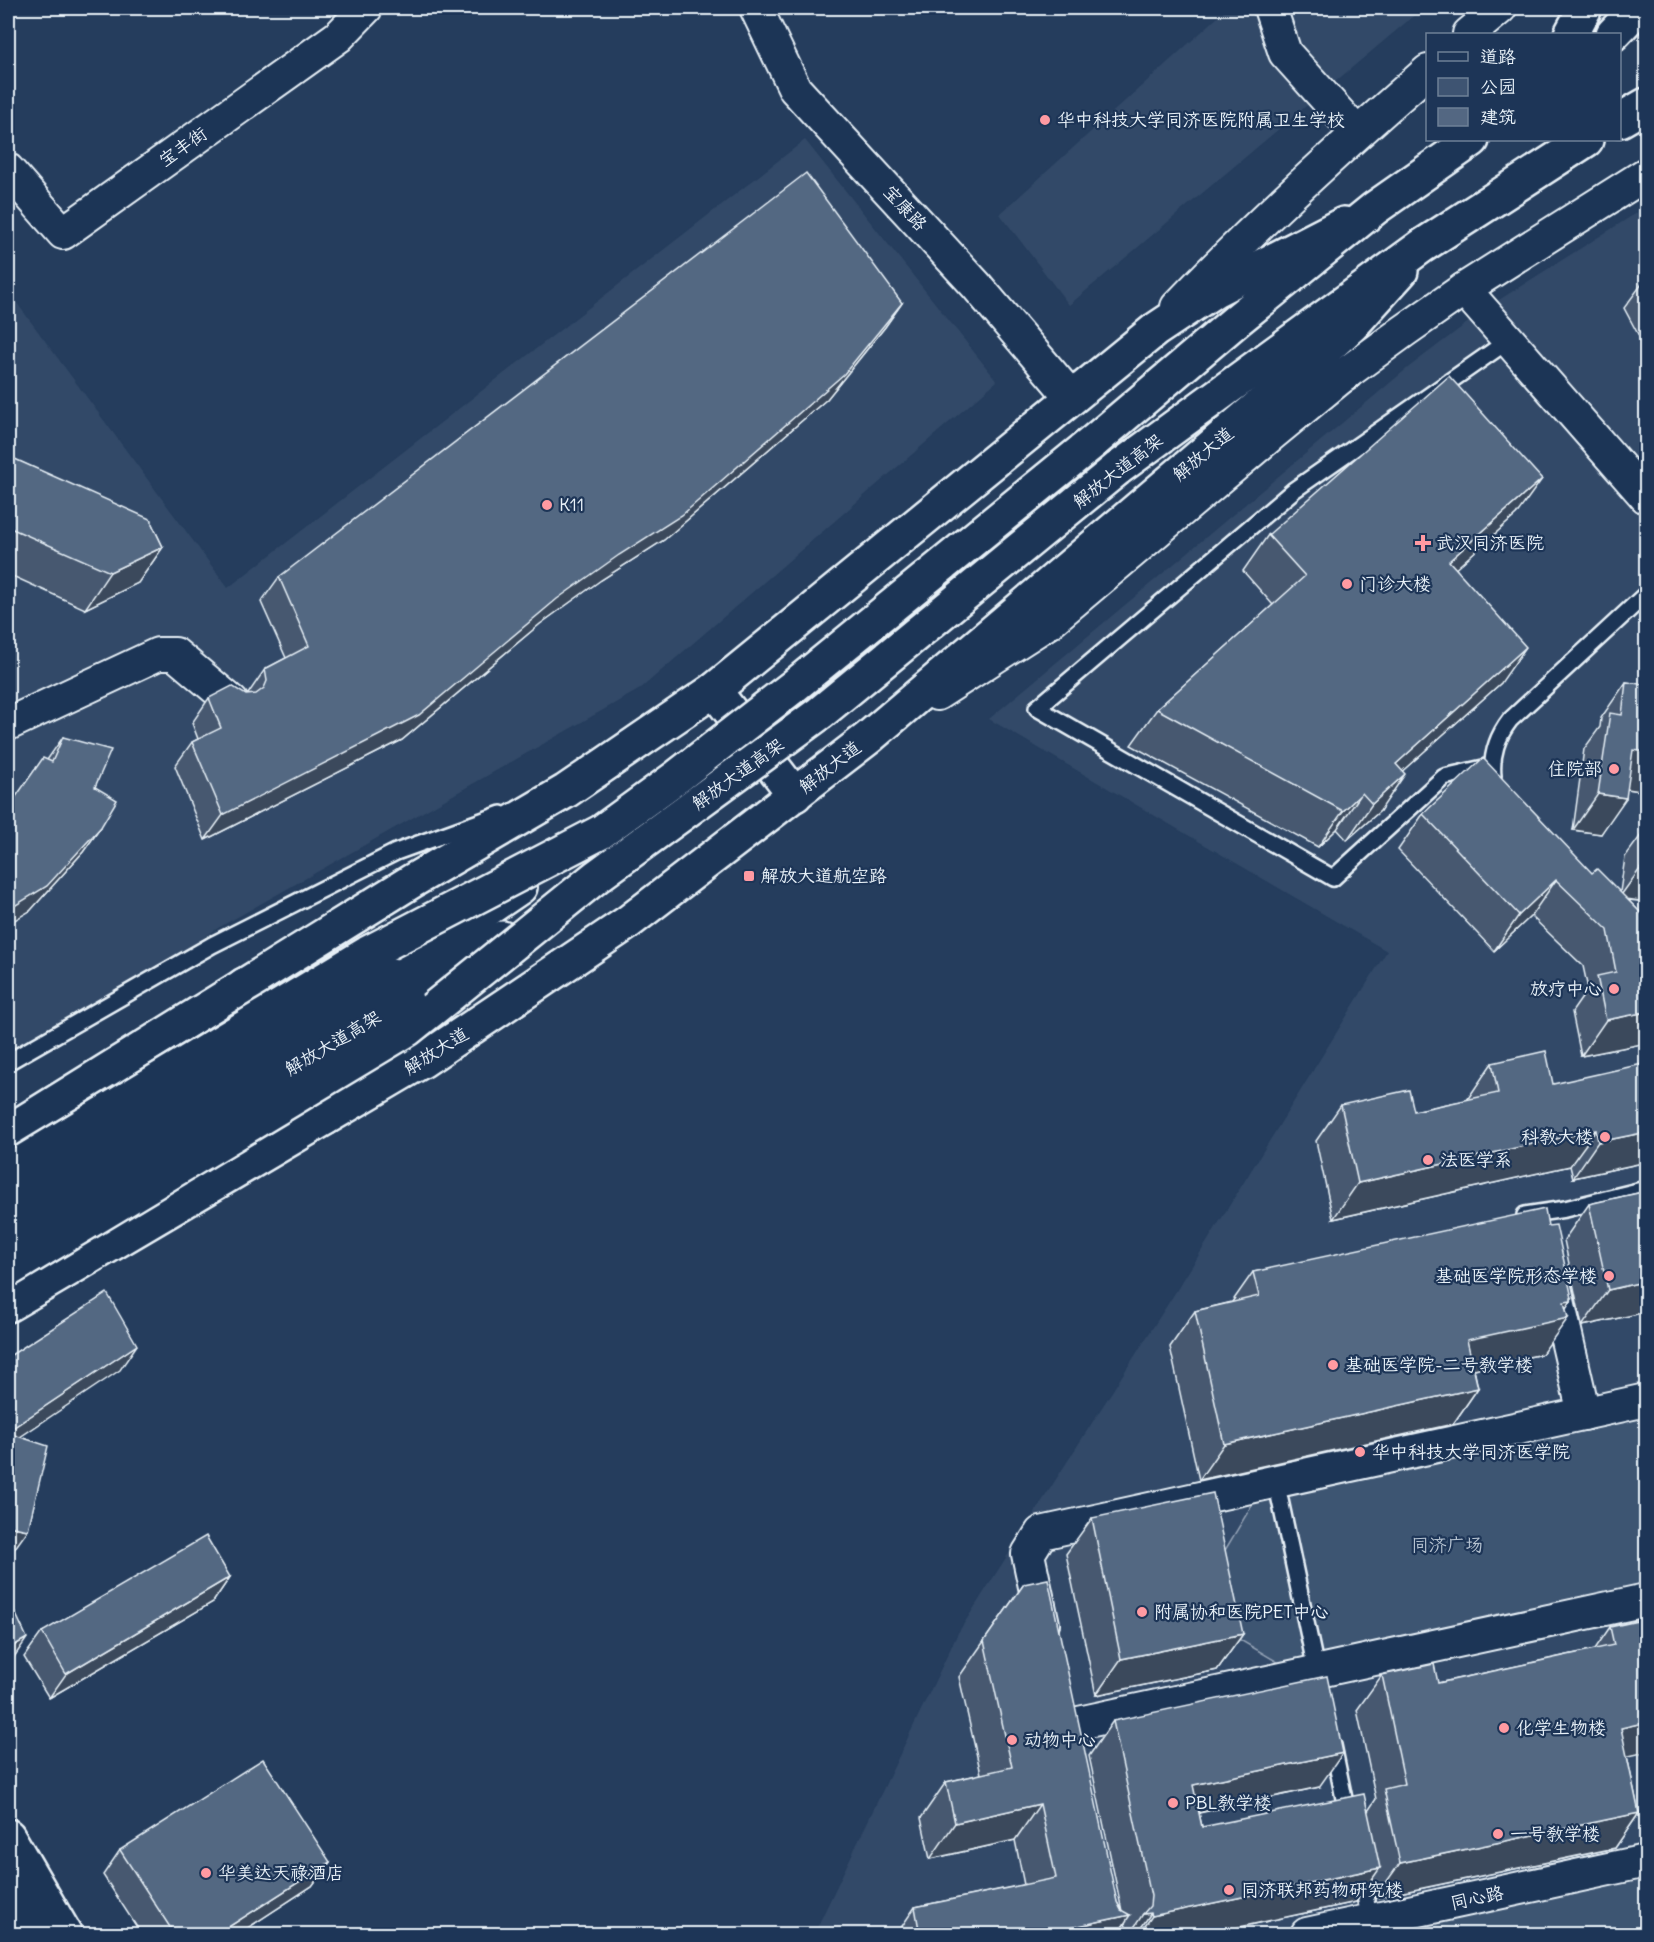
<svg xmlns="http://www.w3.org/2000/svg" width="1654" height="1942" font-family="Delius,'LXGW WenKai TC',sans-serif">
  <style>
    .built { fill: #334a68 }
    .green { fill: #3e5472; stroke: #93a2b5; stroke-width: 1.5 }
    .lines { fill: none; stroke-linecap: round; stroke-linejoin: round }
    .lane-casing { stroke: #e8f1f8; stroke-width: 20 }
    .street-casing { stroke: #e8f1f8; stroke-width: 36 }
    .secondary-casing { stroke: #e8f1f8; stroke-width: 38 }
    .primary-casing { stroke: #e8f1f8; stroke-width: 38 }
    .lane { stroke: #1d3557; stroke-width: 15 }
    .street { stroke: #1d3557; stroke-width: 32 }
    .secondary { stroke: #1d3557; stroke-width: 33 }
    .primary { stroke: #1d3557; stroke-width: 33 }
    .primary-bridge-casing { stroke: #e8f1f8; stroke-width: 38; stroke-linecap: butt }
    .primary-bridge { stroke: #1d3557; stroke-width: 33 }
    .wall { fill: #475970; stroke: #e8f1f8; stroke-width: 1.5 }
    .shaded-wall { fill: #3a485b; stroke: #e8f1f8; stroke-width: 1.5 }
    .building { fill: #536782; stroke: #e8f1f8; stroke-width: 1.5 }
    .poi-dot { fill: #ff9aa2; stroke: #1d3557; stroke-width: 2 }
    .labels { text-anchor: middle; stroke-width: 4.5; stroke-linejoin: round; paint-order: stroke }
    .poi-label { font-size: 18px; fill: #e8f1f8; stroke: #1d3557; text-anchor: start }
    .street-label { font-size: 18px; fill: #e8f1f8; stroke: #1d3557 }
    .park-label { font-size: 18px; fill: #b5c2d0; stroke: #1d3557 }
  </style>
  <rect width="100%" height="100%" fill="#253d5d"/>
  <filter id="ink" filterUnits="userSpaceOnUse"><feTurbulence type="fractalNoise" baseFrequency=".0167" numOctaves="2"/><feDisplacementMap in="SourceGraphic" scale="12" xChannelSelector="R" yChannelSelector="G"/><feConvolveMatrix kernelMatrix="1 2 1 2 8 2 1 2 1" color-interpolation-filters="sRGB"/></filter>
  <g filter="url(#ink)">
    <g class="built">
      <polygon points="1228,8 1423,8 1069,305 1000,214"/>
      <polygon points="805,140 997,381 640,689 218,928 22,1056 8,1062 8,291 228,588"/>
      <polygon points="1646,207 1646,1934 814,1934 958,1633 1189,1271 1387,951 989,719 1409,367 1491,305"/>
    </g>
    <g class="green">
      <polygon points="1646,1415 1646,1588 1286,1667 1230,1634 1215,1567 1255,1500"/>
      <polygon points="1646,1876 1646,1934 1387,1934"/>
    </g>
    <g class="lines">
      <defs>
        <g id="lane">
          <polyline points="1492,766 1444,777 1333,878 1037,708 1294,490 1509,340"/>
          <path d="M1493,776C1491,754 1497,737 1510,720L1646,594"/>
          <polyline points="8,1062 212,945 396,852 501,814"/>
          <polyline points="1525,1215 1565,1209 1646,1189"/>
          <polyline points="1276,1481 1317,1674"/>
          <polyline points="1333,1745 1348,1818"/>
          <polyline points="1360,1871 1370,1921"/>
        </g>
        <g id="street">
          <polyline points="756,8 795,89 976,285 1072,398"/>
          <polyline points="1270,8 1285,53 1357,133"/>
          <polyline points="1469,34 1500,8"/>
          <polyline points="8,170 63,233 339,36 366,8"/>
          <polyline points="1464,289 1646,497"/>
          <path d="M1177,307C1256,224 1341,147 1428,71"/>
          <polyline points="937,694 1049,622 1272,434 1345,374 1404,331 1464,289 1646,174"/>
          <polyline points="8,724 158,654 175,654 232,702"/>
          <polyline points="1554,1283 1584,1414"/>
          <polyline points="1043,1624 1028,1554 1041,1533 1646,1400"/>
          <polyline points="1065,1726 1646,1600"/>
          <polyline points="1307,1934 1646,1861"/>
        </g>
        <g id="secondary">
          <polyline points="1571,34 1585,8"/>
          <polyline points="1277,406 1345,374"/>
          <polyline points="8,1132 412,881 566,791 714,690 1155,330 1215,290 1344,224"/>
          <polyline points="8,1305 422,1061 627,923 868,738 1319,355 1353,324 1401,271"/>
        </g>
        <g id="primary">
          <polyline points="1613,34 1638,8"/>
          <polyline points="1620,120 1646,105"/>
          <polyline points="1093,442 1237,320 1375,208 1472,140"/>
          <polyline points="1117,469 1422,246 1586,140"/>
          <polyline points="714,690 795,795"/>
          <polyline points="391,975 520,887"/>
          <polyline points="244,985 325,1118"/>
          <polyline points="406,1000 502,938"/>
          <polyline points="8,1836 65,1934"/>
          <polyline points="8,1888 34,1934"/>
        </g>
      </defs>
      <use href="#lane" class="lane-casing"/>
      <use href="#street" class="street-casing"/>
      <use href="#secondary" class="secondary-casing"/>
      <use href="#primary" class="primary-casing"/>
      <use href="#lane" class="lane"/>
      <use href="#street" class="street"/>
      <use href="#secondary" class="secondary"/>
      <use href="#primary" class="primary"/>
      <defs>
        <g id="primary-bridge">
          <polyline points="8,1171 368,953 601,832 678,776 794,686 1093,442"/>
          <polyline points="8,1202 391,975"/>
          <polyline points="8,1235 406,1000"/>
          <polyline points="8,1270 408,1029 596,877 820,713 1117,469"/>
        </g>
      </defs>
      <use href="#primary-bridge" class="primary-bridge-casing"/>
      <use href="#primary-bridge" class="primary-bridge"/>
    </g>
    <g class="wall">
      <polygon points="1647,277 1647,351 1624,308"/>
      <polygon points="902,303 885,327 827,399 664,540 601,580 540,624 402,740 205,840 175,766 192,742 198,739 192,723 209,698 248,694 265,669 286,658 261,602 279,577"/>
      <polygon points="8,456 152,524 163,547 138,583 85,609 8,574"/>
      <polygon points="1516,515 1456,568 1501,683 1402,771 1380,811 1347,840 1337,829 1318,847 1131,745 1157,709 1273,605 1243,571 1268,535"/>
      <polygon points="1626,682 1647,685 1647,792 1627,789 1601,834 1573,830 1584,749 1600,727 1601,718"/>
      <polygon points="63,737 95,787 101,827 83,852 30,911 47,760"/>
      <polygon points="1423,814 1592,873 1620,892 1625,857 1647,827 1647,902 1628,900 1647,919 1647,1043 1581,1056 1572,1012 1588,989 1583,966 1531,916 1494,951 1398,850"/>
      <polygon points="1492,1063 1553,1084 1647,1162 1573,1178 1570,1166 1333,1219 1316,1141 1341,1105 1414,1111 1467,1100"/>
      <polygon points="1647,1191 1647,1312 1582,1326 1564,1240 1589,1204"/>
      <polygon points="1548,1226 1571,1301 1566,1309 1542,1354 1474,1369 1478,1388 1453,1424 1199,1480 1170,1347 1195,1311 1232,1302 1253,1272"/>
      <polygon points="1092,1518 1243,1634 1217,1670 1096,1695 1066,1554"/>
      <polygon points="230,1577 213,1602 49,1698 24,1657 42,1632"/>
      <polygon points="1024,1584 1117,1902 1122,1911 1089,1756 1113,1721 1319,1787 1199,1813 1202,1827 1368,1811 1376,1799 1357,1710 1382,1675 1438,1683 1595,1649 1610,1627 1647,1619 1627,1756 1639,1813 1615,1848 1375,1898 1371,1881 1356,1902 1203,1935 1126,1935 1127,1930 1125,1923 1117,1935 896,1935 915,1907 1024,1885 1015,1840 930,1859 921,1818 946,1782 981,1774 959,1677"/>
      <polygon points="120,1850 330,1862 312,1886 237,1935 142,1935 103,1875"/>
    </g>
    <g class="shaded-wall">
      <polygon points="902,303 885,327 827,399 664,540 601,580 540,624 402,740 205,840 223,815"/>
      <polygon points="1542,479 1516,515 1424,597 1449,561"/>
      <polygon points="163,547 138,583 85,609 110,572"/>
      <polygon points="1526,647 1501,683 1370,800 1396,764"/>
      <polygon points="1633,750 1647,752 1647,792 1608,786"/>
      <polygon points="1405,774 1380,811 1347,840 1372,804"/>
      <polygon points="1362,793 1337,829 1318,847 1343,811"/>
      <polygon points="1598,794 1626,798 1601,834 1573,830"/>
      <polygon points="101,827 83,852 30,911 8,924 8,910"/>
      <polygon points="1645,862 1647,863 1647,902 1619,898"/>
      <polygon points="1556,880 1531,916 1494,951 1519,915"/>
      <polygon points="1647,1012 1647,1043 1581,1056 1606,1020"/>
      <polygon points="1596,1130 1570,1166 1333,1219 1358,1183"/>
      <polygon points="1647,1132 1647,1162 1573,1178 1598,1142"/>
      <polygon points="1647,1281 1647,1312 1582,1326 1608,1290"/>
      <polygon points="1571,1298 1572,1298 1570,1301 1571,1301 1558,1320 1568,1318 1542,1354 1442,1376 1467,1340 1564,1302"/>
      <polygon points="137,1345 120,1370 8,1445 8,1431"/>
      <polygon points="1478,1388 1453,1424 1199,1480 1224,1444"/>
      <polygon points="8,1526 28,1530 10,1555 8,1554"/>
      <polygon points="230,1577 213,1602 49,1698 66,1674"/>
      <polygon points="1243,1634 1217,1670 1096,1695 1121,1659"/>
      <polygon points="27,1638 10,1663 8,1664 8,1649"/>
      <polygon points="1647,1722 1647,1752 1597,1763 1621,1728"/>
      <polygon points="1343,1753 1319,1787 1169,1819 1193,1785"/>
      <polygon points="1040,1804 1015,1840 930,1859 955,1823"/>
      <polygon points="1639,1813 1615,1848 1375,1898 1400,1863"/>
      <polygon points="330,1862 312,1886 237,1935 216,1935"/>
      <polygon points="1380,1868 1356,1902 1203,1935 1139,1935 1152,1916"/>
      <polygon points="1151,1913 1136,1935 1129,1935 1143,1914"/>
      <polygon points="1130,1915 1117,1935 1036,1935"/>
    </g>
    <g class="building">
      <polygon points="806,173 902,303 844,374 682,515 619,555 557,599 419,715 223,815 192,742 221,728 209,698 232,686 246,695 256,694 264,688 267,681 265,669 309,646 279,577"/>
      <polygon points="1449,376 1542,479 1449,561 1526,647 1396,764 1405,774 1372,804 1362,793 1343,811 1157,709 1305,576 1268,535"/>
      <polygon points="8,456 152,520 152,524 163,547 110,572 8,527"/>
      <polygon points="1626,682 1647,685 1647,752 1633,750 1626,798 1598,794 1610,713 1622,715"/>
      <polygon points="63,737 111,750 95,787 117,800 101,827 47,886 8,910 8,808 43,758 52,762"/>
      <polygon points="1483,758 1592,873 1597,869 1647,919 1647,1012 1606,1020 1597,976 1616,972 1608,930 1556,880 1519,915 1423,814"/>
      <polygon points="1647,850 1647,863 1645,862"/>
      <polygon points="1546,1051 1553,1084 1647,1063 1647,1132 1598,1142 1596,1130 1358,1183 1341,1105 1409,1090 1414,1111 1498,1093 1492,1063"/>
      <polygon points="1647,1191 1647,1281 1608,1290 1589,1204"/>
      <polygon points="1545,1209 1548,1226 1556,1225 1572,1298 1571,1298 1571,1301 1564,1302 1568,1318 1467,1340 1478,1388 1224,1444 1195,1311 1259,1296 1253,1272"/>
      <polygon points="107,1293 137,1345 8,1431 8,1357"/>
      <polygon points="8,1433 48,1446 28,1530 8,1526"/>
      <polygon points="1213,1493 1243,1634 1121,1659 1092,1518"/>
      <polygon points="206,1536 230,1577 66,1674 42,1632"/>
      <polygon points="1048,1579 1117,1902 1121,1910 1130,1915 1036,1935 920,1935 915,1907 1056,1878 1040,1804 955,1823 946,1782 1012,1767 984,1641 1024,1584"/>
      <polygon points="8,1597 27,1638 8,1649"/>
      <polygon points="1647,1619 1647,1722 1621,1728 1639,1813 1400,1863 1384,1789 1405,1784 1382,1675 1434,1664 1438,1683 1614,1645 1610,1627"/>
      <polygon points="1327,1676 1343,1753 1193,1785 1202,1827 1364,1794 1380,1868 1152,1916 1151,1913 1143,1914 1150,1906 1151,1896 1113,1721"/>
      <polygon points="263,1759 330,1862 216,1935 175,1935 120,1850"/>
    </g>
  </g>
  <g class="poi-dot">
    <circle cx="1045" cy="120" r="6"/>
    <circle cx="547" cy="505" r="6"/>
    <path d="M1420 534h6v6h6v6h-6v6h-6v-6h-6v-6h6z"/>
    <circle cx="1347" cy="584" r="6"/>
    <circle cx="1614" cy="769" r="6"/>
    <rect x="743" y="870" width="12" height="12" rx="3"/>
    <circle cx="1614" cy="989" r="6"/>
    <circle cx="1605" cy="1137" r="6"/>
    <circle cx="1428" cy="1160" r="6"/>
    <circle cx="1609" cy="1276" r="6"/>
    <circle cx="1333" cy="1365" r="6"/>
    <circle cx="1360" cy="1452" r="6"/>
    <circle cx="1142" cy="1612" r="6"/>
    <circle cx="1504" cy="1728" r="6"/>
    <circle cx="1012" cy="1740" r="6"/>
    <circle cx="1173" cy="1803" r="6"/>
    <circle cx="1498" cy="1834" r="6"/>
    <circle cx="206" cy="1873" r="6"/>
    <circle cx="1229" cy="1890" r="6"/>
  </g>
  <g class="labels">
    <g class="poi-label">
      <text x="1057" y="126">华中科技大学同济医院附属卫生学校</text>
      <text x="559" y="511">K11</text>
      <text x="1436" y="549">武汉同济医院</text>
      <text x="1359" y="590">门诊大楼</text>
      <text x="1602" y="775" text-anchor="end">住院部</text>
      <text x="761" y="882">解放大道航空路</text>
      <text x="1602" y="995" text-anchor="end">放疗中心</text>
      <text x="1593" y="1143" text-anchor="end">科教大楼</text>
      <text x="1440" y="1166">法医学系</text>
      <text x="1597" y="1282" text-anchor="end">基础医学院形态学楼</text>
      <text x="1345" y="1371">基础医学院-二号教学楼</text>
      <text x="1372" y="1458">华中科技大学同济医学院</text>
      <text x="1154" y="1618">附属协和医院PET中心</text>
      <text x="1516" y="1734">化学生物楼</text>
      <text x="1024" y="1746">动物中心</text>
      <text x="1185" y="1809">PBL教学楼</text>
      <text x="1510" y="1840">一号教学楼</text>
      <text x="218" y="1879">华美达天禄酒店</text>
      <text x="1241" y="1896">同济联邦药物研究楼</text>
    </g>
    <g class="street-label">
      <text transform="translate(183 147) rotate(-35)" y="6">宝丰街</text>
      <text transform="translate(905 208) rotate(47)" y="6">宝康路</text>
      <text transform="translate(1203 454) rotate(-40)" y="6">解放大道</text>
      <text transform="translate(1118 471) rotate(-38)" y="6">解放大道高架</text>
      <text transform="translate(830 767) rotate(-38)" y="6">解放大道</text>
      <text transform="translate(738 774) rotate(-36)" y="6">解放大道高架</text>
      <text transform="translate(333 1043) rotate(-31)" y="6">解放大道高架</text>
      <text transform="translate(436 1051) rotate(-32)" y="6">解放大道</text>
      <text transform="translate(1477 1898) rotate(-12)" y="6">同心路</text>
    </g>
    <g class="park-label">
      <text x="1447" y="1551">同济广场</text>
    </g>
  </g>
  <rect width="1654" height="1942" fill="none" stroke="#1d3557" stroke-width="30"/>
  <rect x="15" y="15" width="1624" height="1912" fill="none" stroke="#e8f1f8" stroke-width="2" filter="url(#ink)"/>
  <rect x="1426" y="33" width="195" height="108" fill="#1d3557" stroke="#6e8097" stroke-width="1.5"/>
  <rect x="1438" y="52" width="30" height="9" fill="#1d3557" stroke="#6e8097" stroke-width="1.5"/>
  <text x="1480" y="63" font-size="18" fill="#e8f1f8">道路</text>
  <rect x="1438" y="78" width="30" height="18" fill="#3e5472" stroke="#6e8097" stroke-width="1.5"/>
  <text x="1480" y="93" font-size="18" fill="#e8f1f8">公园</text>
  <rect x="1438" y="108" width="30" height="18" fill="#536782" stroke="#6e8097" stroke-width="1.5"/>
  <text x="1480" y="123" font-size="18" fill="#e8f1f8">建筑</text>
</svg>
